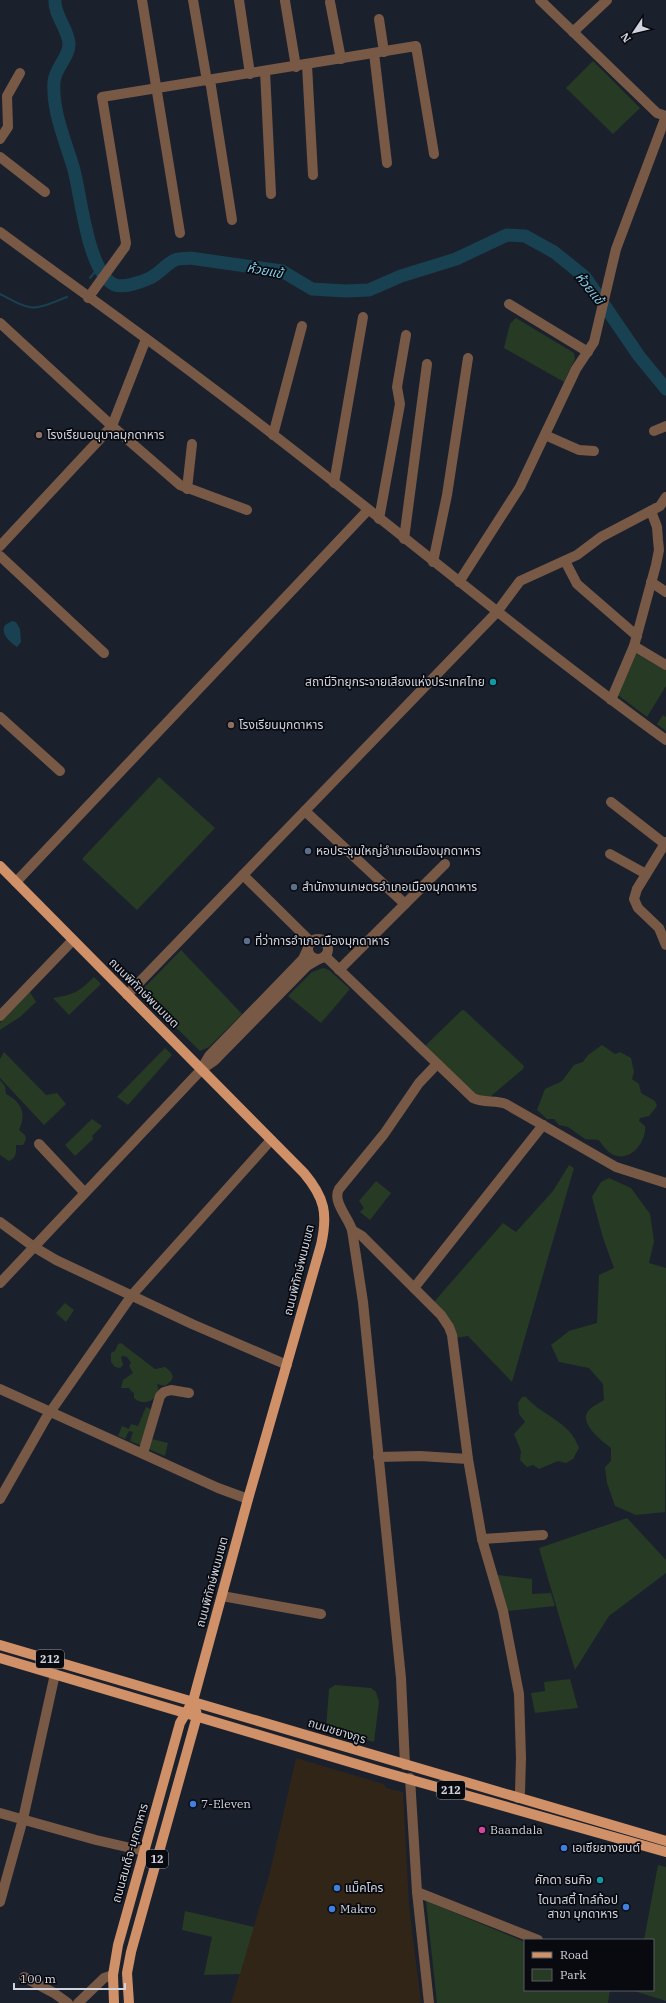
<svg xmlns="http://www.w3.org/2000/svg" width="666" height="2003" font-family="'IBM Plex Serif','Noto Sans Thai',serif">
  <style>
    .commercial { fill: #312517 }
    .green { fill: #263a24 }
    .water { fill: #184251 }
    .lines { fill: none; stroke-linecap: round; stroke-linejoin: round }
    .stream { stroke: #184251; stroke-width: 2 }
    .river { stroke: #184251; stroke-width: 13 }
    .minor { stroke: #785946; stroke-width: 10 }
    .major { stroke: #d19168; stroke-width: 10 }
    .education-dot { fill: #8d6e63; stroke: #080a10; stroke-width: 1.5 }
    .culture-dot { fill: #0f9aa8; stroke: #080a10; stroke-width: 1.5 }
    .service-dot { fill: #5c6f8a; stroke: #080a10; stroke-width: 1.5 }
    .shop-dot { fill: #3f7fe0; stroke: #080a10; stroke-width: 1.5 }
    .hotel-dot { fill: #d1479c; stroke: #080a10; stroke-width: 1.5 }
    .labels { text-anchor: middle; stroke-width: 3.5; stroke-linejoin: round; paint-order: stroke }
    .shield { fill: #080a10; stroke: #9597a0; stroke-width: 1 }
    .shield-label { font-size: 11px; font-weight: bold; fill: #d1d4de }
    .poi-label { font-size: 12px; fill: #d1d4de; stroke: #080a10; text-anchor: start }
    .street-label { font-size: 12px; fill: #d1d4de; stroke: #080a10 }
    .water-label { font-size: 13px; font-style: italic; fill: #83cce8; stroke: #080a10 }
  </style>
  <rect width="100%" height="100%" fill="#1b202d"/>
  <polygon class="commercial" points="296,1758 384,1784 386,1788 403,1792 409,1905 421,2003 231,2003 270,1872"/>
  <g class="green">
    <polygon points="593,61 640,108 613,134 566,88"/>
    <polygon points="516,318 574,353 575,359 564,382 504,348 510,324"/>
    <polygon points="635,653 666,670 666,686 647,717 618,695"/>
    <polygon points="663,715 666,717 666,731 657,724"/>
    <polygon points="159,777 215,828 137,910 82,859"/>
    <polygon points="181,950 242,1014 209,1047 200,1051 140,992"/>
    <polygon points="323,968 329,970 350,989 321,1023 288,996 312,972"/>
    <path d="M94,977L101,984L69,1015L53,998C73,995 79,992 94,977Z"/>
    <polygon points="30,992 36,1002 20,1017 0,1030 0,1023"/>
    <polygon points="462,1010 465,1011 524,1066 523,1069 490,1097 478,1096 425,1046"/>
    <path d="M602,1045L615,1054L620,1052L631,1058L634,1072L632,1079L639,1084L641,1093L655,1101L657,1106L649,1116L640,1118L639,1121L645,1126C647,1141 631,1162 614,1155C607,1152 603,1146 599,1140L585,1139L568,1127L559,1125L554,1119H547L537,1110L545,1089L562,1081L574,1065L583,1062L588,1055Z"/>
    <polygon points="165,1048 172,1055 128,1105 117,1097"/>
    <polygon points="4,1052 46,1095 57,1093 66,1104 44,1125 0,1078 0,1059"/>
    <path d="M0,1080L5,1086L6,1094C21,1102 27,1113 19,1130L25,1135L26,1139L23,1145H16C16,1153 17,1157 9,1161L0,1155Z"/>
    <polygon points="92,1119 102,1126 92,1136 93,1139 75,1156 65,1145"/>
    <polygon points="569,1165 574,1168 512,1382 468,1336 455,1338 433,1303 503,1223 516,1232 553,1191"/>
    <path d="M609,1178L631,1188L650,1214L654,1241L649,1263L666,1268L665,1512L636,1515L615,1506L607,1483L605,1467L611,1461V1448C602,1441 576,1422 590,1409C594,1405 600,1403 604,1400L603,1384L589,1368L559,1362L551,1345L569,1331L597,1323L599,1275L614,1268L603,1238L592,1197L601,1182Z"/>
    <polygon points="376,1181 391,1193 370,1220 360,1212 364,1208 359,1201"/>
    <polygon points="65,1303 74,1310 66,1322 56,1313"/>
    <path d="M121,1343L155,1369L165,1367L171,1372L173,1377L171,1381L165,1386L157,1384L159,1392C153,1402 143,1406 134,1398V1393L131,1391L129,1388H121L123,1380L133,1373L129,1366L131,1363L127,1357L123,1356L121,1357L123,1365L120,1368L115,1367L111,1362V1353L115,1351L118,1344Z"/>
    <path d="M522,1397H526C542,1416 570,1421 579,1448L573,1459L566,1463L558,1461L539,1469L533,1465L527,1467L520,1460L521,1451L514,1434L525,1422L519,1414L518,1403Z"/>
    <polygon points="146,1407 153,1410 142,1446 130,1441 133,1432 129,1431 125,1439 118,1436 122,1426 129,1429 131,1424 138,1426"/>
    <polygon points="156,1424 152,1439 168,1443 165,1456 148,1449"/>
    <polygon points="627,1518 666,1560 666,1573 609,1616 575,1670 539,1548"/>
    <polygon points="497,1575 532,1579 532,1594 551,1593 555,1606 507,1611"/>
    <polygon points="570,1679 578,1708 535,1713 531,1693 545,1691 544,1682"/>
    <polygon points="335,1685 371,1688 376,1692 379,1702 374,1742 326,1729 329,1689"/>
    <polygon points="658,1865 666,1867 666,2001 634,1991 653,1990 653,1940 644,1940"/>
    <polygon points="426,1901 525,1942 525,1990 610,1990 608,2003 437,2003"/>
    <polygon points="185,1911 254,1927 240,1974 204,1975 212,1937 182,1930"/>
  </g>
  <path class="water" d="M12,621L16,622L20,629L21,642L17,647C10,642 0,634 5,625Z"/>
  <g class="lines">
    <g class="stream">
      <polyline points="90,278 99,267"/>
      <path d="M0,294C34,312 31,311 67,297"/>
    </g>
    <path class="river" d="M55,0C54,15 67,27 69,43C70,57 55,67 54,82C52,112 66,142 74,170C81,196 88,274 115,285C124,288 142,282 150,278C159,274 166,264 175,260C179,258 186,259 190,258L282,271L312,289L346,291L369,290L401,276L456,259L507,235L525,236L554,252L585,277L639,356L666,389"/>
    <g class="minor">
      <polyline points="142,0 180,233"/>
      <polyline points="193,0 207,81"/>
      <polyline points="239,0 250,74"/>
      <polyline points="540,0 657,113 666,116"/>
      <polyline points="285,1 296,67"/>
      <polyline points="330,2 341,59"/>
      <polyline points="379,19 384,52"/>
      <polyline points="573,32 607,0"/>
      <polyline points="374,53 387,163"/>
      <polyline points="307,65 313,175"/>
      <polyline points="265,71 271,194"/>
      <polyline points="210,80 232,220"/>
      <polyline points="0,139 8,127 7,96 20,73"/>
      <polyline points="0,157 45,192"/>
      <path d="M0,232C69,283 139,332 207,384C362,500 509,626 666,740"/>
      <polyline points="88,298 125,247 126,243 102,97 416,46 434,154"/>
      <polyline points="509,304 588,352"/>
      <polyline points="0,323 112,426 180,485 247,510"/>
      <polyline points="654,431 666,426"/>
      <polyline points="273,435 302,326"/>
      <polyline points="545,435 579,450 594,451"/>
      <polyline points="334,483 363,317"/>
      <polyline points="187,489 192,444"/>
      <polyline points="379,519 400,404 397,387 406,335"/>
      <polyline points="404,539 427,364"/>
      <polyline points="0,546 112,426 146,339"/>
      <polyline points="0,556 104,653"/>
      <polyline points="565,561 577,584 637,636"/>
      <polyline points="433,562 447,495 468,358"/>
      <polyline points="459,582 520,487 576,369 594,342 616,249 666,116"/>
      <polyline points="651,582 666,592"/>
      <polyline points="634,646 666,665"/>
      <polyline points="611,700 634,646 656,565 659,550 658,540 657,527 651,511"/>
      <polyline points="0,717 60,771"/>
      <polyline points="611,802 665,844"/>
      <polyline points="305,811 405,904"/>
      <polyline points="666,842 637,889 634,899 638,908 659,928 666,945"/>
      <polyline points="610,854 646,874"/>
      <polyline points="243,875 311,942"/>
      <polyline points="16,882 368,510"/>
      <circle cx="318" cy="949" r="10"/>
      <path d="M325,956L473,1098C485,1104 495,1099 506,1104L616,1167L666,1183"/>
      <polyline points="339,970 445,864"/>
      <polyline points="127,995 497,612 520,581 577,555 601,537 660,506 666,497"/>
      <polyline points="0,1016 73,940"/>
      <polyline points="202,1068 209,1056 303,959 308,948"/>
      <polyline points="39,1144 84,1192"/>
      <polyline points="0,1222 34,1247 56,1260 192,1324 287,1365"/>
      <polyline points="352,1230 362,1236 441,1315 449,1327 452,1335 468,1459 482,1539 503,1611 519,1694 521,1758 520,1792 518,1798"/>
      <polyline points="0,1283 201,1070 214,1061 307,966 319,959"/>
      <polyline points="414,1288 543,1125"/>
      <polyline points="0,1389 218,1488 248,1499"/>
      <polyline points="143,1453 160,1396 164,1392 171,1390 189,1393"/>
      <polyline points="378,1457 420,1456 468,1459"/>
      <polyline points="0,1499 46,1418 132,1295 271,1140"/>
      <polyline points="482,1539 543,1535"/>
      <polyline points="222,1596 321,1614"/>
      <path d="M405,1765L401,1678L363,1302L352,1230C348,1217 332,1201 339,1189L384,1134L419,1083L437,1064"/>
      <polyline points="410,1778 417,1892 429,2003"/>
      <polyline points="0,1813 96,1840 144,1851"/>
      <polyline points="417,1892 538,1940"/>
      <polyline points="0,1902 23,1819 55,1674"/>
      <polyline points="24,1977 54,1993 68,2003"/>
      <polyline points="78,2003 104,1978 113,1975"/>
    </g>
    <g class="major">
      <path d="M0,866L304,1173C325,1198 328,1214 321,1245L248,1499L193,1701L180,1723L118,1945L113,1975L114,2003"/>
      <polyline points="0,1645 666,1841"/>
      <polyline points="0,1658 380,1771 666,1852"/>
      <polyline points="129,2003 127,1973 131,1952 197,1716 196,1711"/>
    </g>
  </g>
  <g class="education-dot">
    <circle cx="39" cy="435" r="4"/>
    <circle cx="231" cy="725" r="4"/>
  </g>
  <g class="culture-dot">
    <circle cx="493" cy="682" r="4"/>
    <circle cx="600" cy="1880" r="4"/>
  </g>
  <g class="service-dot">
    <circle cx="308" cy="851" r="4"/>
    <circle cx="294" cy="887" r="4"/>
    <circle cx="247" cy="941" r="4"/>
  </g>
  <g class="shop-dot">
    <circle cx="193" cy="1804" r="4"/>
    <circle cx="564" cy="1848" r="4"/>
    <circle cx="337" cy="1888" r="4"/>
    <circle cx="626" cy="1907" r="4"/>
    <circle cx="332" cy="1909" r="4"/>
  </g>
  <circle class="hotel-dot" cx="482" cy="1830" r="4"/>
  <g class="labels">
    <g class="shield">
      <rect x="36" y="1650" width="28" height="18" rx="3"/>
      <rect x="437" y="1781" width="28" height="18" rx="3"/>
      <rect x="146" y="1850" width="22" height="18" rx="3"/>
    </g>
    <g class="shield-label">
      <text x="50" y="1663">212</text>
      <text x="451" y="1794">212</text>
      <text x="157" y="1863">12</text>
    </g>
    <g class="poi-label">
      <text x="47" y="439">โรงเรียนอนุบาลมุกดาหาร</text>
      <text x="485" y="686" text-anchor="end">สถานีวิทยุกระจายเสียงแห่งประเทศไทย</text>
      <text x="239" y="729">โรงเรียนมุกดาหาร</text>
      <text x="316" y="855">หอประชุมใหญ่อำเภอเมืองมุกดาหาร</text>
      <text x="302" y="891">สำนักงานเกษตรอำเภอเมืองมุกดาหาร</text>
      <text x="255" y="945">ที่ว่าการอำเภอเมืองมุกดาหาร</text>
      <text x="201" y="1808">7-Eleven</text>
      <text x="490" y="1834">Baandala</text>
      <text x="572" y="1852">เอเซียยางยนต์</text>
      <text x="592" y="1884" text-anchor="end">ศักดา ธนกิจ</text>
      <text x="345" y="1892">แม็คโคร</text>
      <text x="618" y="1904" text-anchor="end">ไดนาสตี้ ไทล์ท้อป<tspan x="618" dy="14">สาขา มุกดาหาร</tspan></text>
      <text x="340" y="1913">Makro</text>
    </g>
    <g class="street-label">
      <text transform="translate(144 993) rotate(45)" y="4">ถนนพิทักษ์พนมเขต</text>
      <text transform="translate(299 1270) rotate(-76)" y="4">ถนนพิทักษ์พนมเขต</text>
      <text transform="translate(212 1582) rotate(-75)" y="4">ถนนพิทักษ์พนมเขต</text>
      <text transform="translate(337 1731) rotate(17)" y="4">ถนนชยางกูร</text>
      <text transform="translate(130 1853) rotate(-74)" y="4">ถนนสมเด็จ-มุกดาหาร</text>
    </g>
    <g class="water-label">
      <text transform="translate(265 270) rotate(11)" y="5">ห้วยแข้</text>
      <text transform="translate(590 288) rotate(51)" y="5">ห้วยแข้</text>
    </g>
  </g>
  <rect x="524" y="1939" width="130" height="52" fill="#080a10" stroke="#585b62"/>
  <rect x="532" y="1952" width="20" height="6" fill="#d19168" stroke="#585b62"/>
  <text x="560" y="1959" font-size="12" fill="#d1d4de">Road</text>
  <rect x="532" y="1969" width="20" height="12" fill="#263a24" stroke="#585b62"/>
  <text x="560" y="1979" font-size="12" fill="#d1d4de">Park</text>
  <g transform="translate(634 32) rotate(235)" stroke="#080a10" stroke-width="3" paint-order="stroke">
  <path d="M0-3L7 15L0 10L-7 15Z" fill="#d1d4de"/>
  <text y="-6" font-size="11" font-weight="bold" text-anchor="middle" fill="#d1d4de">N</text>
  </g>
  <path d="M14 1983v6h111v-6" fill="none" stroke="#d1d4de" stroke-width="2"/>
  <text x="20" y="1983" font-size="12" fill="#d1d4de" stroke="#080a10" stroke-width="3" paint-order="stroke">100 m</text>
</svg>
